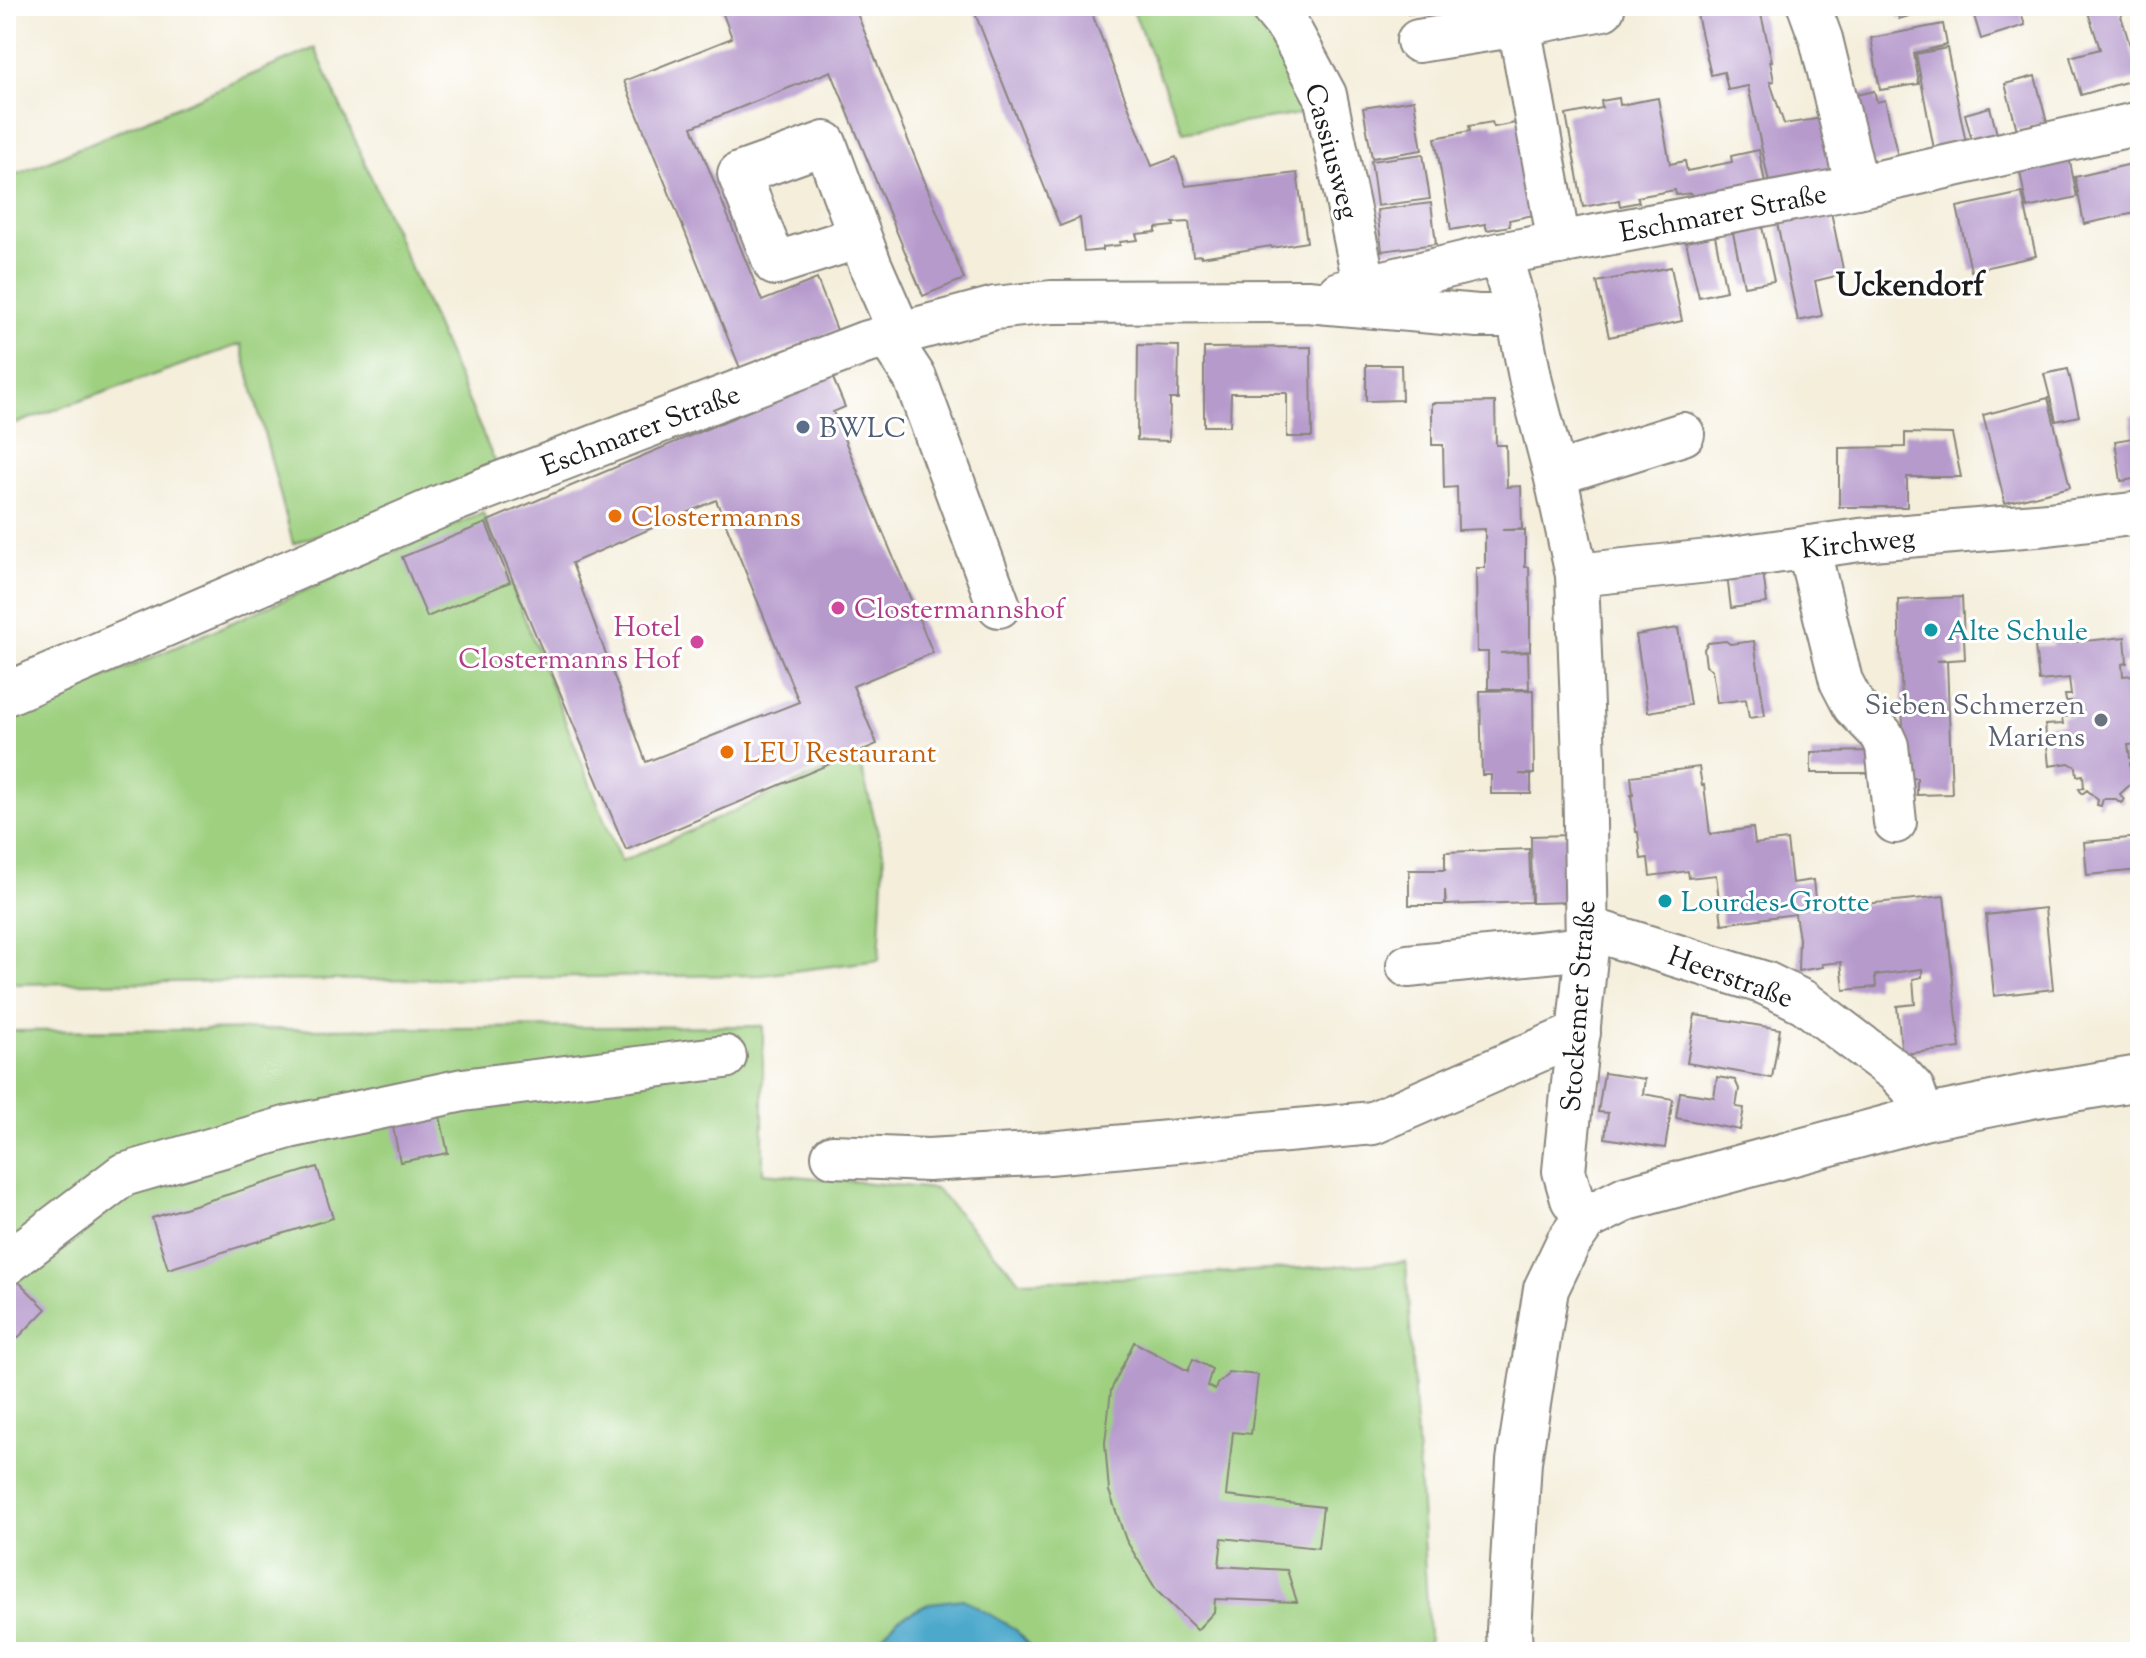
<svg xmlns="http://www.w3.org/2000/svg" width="2146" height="1658" font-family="'Sorts Mill Goudy',serif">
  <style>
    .green { fill: #9ed080; stroke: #5d764e; stroke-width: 2 }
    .water { fill: #4ea9cc; stroke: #356274; stroke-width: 2 }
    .building { fill: #b69acc; fill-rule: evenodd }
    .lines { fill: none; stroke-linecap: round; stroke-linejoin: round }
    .minor-casing { stroke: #88857c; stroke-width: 46 }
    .major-casing { stroke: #88857c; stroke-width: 48 }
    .minor { stroke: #fff; stroke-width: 42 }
    .major { stroke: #fff; stroke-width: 44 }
    .service-dot { fill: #5c6f8a; stroke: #fff; stroke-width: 3 }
    .food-dot { fill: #e8710a; stroke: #fff; stroke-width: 3 }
    .hotel-dot { fill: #d1479c; stroke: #fff; stroke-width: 3 }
    .culture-dot { fill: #0f9aa8; stroke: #fff; stroke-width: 3 }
    .worship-dot { fill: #6b7280; stroke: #fff; stroke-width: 3 }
    .labels { text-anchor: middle; stroke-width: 6; stroke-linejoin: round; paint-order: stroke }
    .street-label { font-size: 28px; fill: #1c1c1c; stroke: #fff }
    .service-label { font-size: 28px; fill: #4e5e75; stroke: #fff; text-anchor: start }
    .food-label { font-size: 28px; fill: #c56008; stroke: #fff; text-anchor: start }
    .hotel-label { font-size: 28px; fill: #b23c85; stroke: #fff; text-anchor: start }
    .culture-label { font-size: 28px; fill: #0d838f; stroke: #fff; text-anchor: start }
    .worship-label { font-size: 28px; fill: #5b616d; stroke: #fff; text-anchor: end }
    .quarter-label { font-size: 32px; font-weight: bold; fill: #1c1c1c; stroke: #fff }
  </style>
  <rect width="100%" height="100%" fill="#fff"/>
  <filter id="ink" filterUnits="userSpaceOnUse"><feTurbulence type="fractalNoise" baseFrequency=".0125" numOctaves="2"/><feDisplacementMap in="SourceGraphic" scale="16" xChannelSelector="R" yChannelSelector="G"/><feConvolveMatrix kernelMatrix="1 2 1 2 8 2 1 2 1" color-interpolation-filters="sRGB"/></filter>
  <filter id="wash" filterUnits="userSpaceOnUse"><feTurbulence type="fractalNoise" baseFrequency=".006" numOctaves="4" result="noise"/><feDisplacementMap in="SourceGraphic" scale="32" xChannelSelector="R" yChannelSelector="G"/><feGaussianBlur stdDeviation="1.8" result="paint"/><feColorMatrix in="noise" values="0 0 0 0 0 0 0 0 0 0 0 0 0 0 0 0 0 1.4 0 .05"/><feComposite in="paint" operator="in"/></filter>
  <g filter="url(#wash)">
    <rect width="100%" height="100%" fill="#f4eedb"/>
    <g class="green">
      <polygon points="1131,6 1251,6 1281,39 1314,112 1183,132"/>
      <polygon points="315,48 498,469 293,544 241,344 6,427 6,179"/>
      <polygon points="483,513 621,862 858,755 884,856 879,960 762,975 6,984 6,721"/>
      <polygon points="763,1026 763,1173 936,1189 1020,1281 1149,1277 1406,1262 1430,1652 6,1652 6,1031"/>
    </g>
    <polygon class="water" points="963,1599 1015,1629 1036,1652 867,1652 898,1619 930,1603"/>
    <g id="blocks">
      <g class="building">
        <polygon points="720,6 854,6 964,279 923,296 831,71 692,127 762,301 817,279 837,330 740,368 624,81 732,38"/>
        <polygon points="972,6 1089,6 1152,166 1176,157 1186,186 1297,173 1307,242 1272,248 1271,246 1201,257 1201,255 1193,256 1189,222 1173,223 1174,226 1156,228 1156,232 1136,234 1138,240 1120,242 1120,245 1103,247 1103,250 1084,252 1080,218 1060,226"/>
        <polygon points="1407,6 1499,6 1500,9 1428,23 1426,11 1408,14"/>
        <polygon points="1695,6 1759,6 1772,61 1770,61 1774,81 1770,82 1784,124 1830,117 1842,168 1769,182 1748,86 1728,90 1724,72 1711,75"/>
        <polygon points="1895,6 1931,6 1932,9 1899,19"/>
        <polygon points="1971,6 2019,6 2025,25 1981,39"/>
        <polygon points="2086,6 2118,6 2140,78 2081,95 2070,57 2100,49"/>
        <polygon points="1943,24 1947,45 1914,53 1919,84 1880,90 1871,38"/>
        <polygon points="1947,48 1966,143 1934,149 1916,54"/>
        <polygon points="2035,76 2047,123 2017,130 2005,84"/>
        <polygon points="1874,91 1877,102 1885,100 1898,157 1863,165 1847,97"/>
        <polygon points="1619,98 1620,105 1658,98 1670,164 1685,161 1687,171 1732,162 1731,156 1759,150 1765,184 1692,198 1691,193 1676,195 1675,190 1637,197 1639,202 1620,206 1619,200 1583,207 1566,115 1602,108 1601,101"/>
        <polygon points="1414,100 1422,150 1372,158 1363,108"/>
        <polygon points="1990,107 1997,134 1972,141 1965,114"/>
        <polygon points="1526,121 1543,213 1509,220 1510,226 1487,230 1485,224 1451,230 1435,138 1470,131 1469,126 1492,122 1494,127"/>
        <polygon points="1423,154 1430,199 1377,206 1371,161"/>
        <polygon points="2069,157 2077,197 2027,208 2019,167"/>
        <polygon points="2140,162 2140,212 2084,224 2075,177"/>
        <polygon points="2022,193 2036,256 1971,271 1957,207"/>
        <polygon points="1431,203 1436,244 1382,251 1377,210"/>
        <polygon points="1831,212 1844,274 1815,281 1822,316 1798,321 1777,223"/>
        <polygon points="1762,227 1774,281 1744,286 1733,233"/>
        <polygon points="1715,236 1726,291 1699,297 1686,242"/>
        <polygon points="1671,267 1682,321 1609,337 1597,282"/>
        <polygon points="1138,345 1179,346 1178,399 1170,399 1169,441 1137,440"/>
        <polygon points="1311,347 1312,437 1287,437 1287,393 1231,393 1230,426 1204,426 1204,348"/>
        <polygon points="1366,365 1401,365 1402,400 1366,401"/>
        <polygon points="2068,369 2079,416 2056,421 2044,374"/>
        <path d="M832,376L845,407L833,412L933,653L853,686L877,744L626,850L488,521ZM716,500L799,702L646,762L572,563Z"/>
        <polygon points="2048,398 2070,487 2005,503 1983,415"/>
        <polygon points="1495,402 1496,445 1506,445 1507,487 1521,486 1522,529 1502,530 1525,530 1525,567 1529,567 1530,609 1530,651 1500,653 1528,652 1529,689 1488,689 1488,652 1477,652 1476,568 1485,568 1485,529 1458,530 1457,487 1444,488 1443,445 1432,445 1432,403"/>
        <polygon points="2140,414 2140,478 2121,481 2115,441 2133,438 2130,416"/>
        <polygon points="1905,433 1952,434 1961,477 1907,477 1907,507 1839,507 1839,448 1905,447"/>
        <polygon points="486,523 510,582 427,617 402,557"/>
        <polygon points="2134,531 2140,531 2140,559 2137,559"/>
        <polygon points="1763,571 1767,603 1731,608 1727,575"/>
        <polygon points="1962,597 1965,659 1936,661 1947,661 1952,794 1917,795 1917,778 1905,778 1898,600"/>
        <polygon points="1678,628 1690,705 1648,712 1636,635"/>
        <polygon points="2064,634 2065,643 2125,637 2127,663 2122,664 2123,676 2134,675 2135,682 2140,681 2140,744 2128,745 2130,758 2134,758 2134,763 2130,763 2131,779 2136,778 2137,783 2132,783 2120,794 2124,800 2121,803 2116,799 2103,799 2101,806 2097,805 2098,800 2087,790 2082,794 2079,789 2084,788 2083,775 2077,776 2076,767 2069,763 2049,766 2045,725 2063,724 2062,717 2073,716 2071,701 2066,701 2065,695 2071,695 2069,678 2039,681 2035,646 2052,645 2051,635"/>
        <polygon points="1726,641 1730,644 1754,641 1765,716 1749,718 1746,699 1717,703 1712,670 1706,666 1704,649 1708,643"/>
        <polygon points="1533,690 1534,774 1519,774 1531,775 1531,794 1491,794 1491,775 1482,775 1480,691"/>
        <polygon points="1883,751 1883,773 1811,773 1811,752"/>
        <polygon points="1699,767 1702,786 1704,785 1710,834 1753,828 1755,844 1787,840 1792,883 1813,880 1816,909 1944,896 1960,1048 1902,1054 1897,1006 1915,1004 1913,979 1922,977 1922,969 1875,975 1876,987 1844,990 1841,962 1822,964 1823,967 1798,971 1799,939 1795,914 1722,924 1716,875 1689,878 1688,871 1650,876 1648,858 1641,859 1638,832 1636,832 1631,795 1633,795 1631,776"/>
        <polygon points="1570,835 1571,902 1532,903 1531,836"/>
        <polygon points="2140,837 2140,870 2087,875 2084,842"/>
        <polygon points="1529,849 1531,902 1446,905 1445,890 1445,905 1409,905 1409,870 1445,870 1445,852"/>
        <polygon points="2045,908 2053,989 1994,996 1986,915"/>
        <polygon points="1695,1015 1780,1029 1772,1078 1687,1063"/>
        <polygon points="1604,1073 1645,1079 1643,1094 1673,1099 1665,1148 1605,1138 1608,1113 1598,1112"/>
        <polygon points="1717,1077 1735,1080 1739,1089 1736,1107 1744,1108 1740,1130 1676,1118 1680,1092 1714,1097"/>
        <polygon points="439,1112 448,1153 400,1162 392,1122"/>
        <polygon points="317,1167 333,1218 168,1269 152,1218"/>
        <polygon points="14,1277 46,1309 6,1350 6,1285"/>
        <polygon points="1134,1342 1188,1371 1193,1359 1212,1369 1207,1386 1215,1390 1217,1384 1227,1375 1228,1372 1258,1375 1251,1434 1233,1432 1226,1496 1323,1507 1318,1548 1222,1538 1219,1566 1287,1570 1297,1602 1215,1599 1214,1612 1197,1630 1157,1591 1126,1540 1109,1491 1105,1443 1111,1390"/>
      </g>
    </g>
  </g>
  <g filter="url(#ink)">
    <use href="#blocks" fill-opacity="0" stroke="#88857c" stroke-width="2"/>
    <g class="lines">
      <defs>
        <g id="minor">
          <polyline points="1271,6 1289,28 1325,95 1369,306"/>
          <polyline points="1809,6 1821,39 1857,187"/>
          <polyline points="1418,41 1519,25"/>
          <polyline points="859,237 775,264 739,174 825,143 870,264 900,333"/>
          <polyline points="1559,243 1519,25 1603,9"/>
          <polyline points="1500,254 1518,316 1531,382 1555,474 1577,575 1584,760 1587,948 1564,1171 1572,1199 1585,1219"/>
          <polyline points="1339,293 1500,254 1857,187 2140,123"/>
          <polyline points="888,337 915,378 999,606"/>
          <polyline points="1555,474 1683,434"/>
          <polyline points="1808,547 1841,681 1854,706 1882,735 1887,746 1895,822"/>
          <polyline points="1577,575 1718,560 1860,540 2048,524 2140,513"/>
          <polyline points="6,694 448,503 864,343 995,308 1052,302 1307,301 1478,316 1518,316"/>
          <polyline points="1587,928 1765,983 1804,1002 1898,1073 1913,1089 1923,1118"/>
          <polyline points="1408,966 1587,948"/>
          <polyline points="833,1156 928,1160 1049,1153 1373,1123 1579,1033"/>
          <polyline points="6,1264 123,1175 289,1127 463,1090 725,1057"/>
        </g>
        <polyline id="major" points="1510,1652 1509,1631 1519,1461 1546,1289 1568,1243 1585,1219 1627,1198 1923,1118 2036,1095 2140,1078"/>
      </defs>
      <use href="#minor" class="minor-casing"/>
      <use href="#major" class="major-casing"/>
      <use href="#minor" class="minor"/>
      <use href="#major" class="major"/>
    </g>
  </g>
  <circle class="service-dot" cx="803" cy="427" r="8"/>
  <g class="food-dot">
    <circle cx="615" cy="516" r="8"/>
    <circle cx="727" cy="752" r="8"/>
  </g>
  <g class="hotel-dot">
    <circle cx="838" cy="608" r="8"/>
    <circle cx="697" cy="642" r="8"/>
  </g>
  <g class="culture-dot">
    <circle cx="1931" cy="630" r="8"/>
    <circle cx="1665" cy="901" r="8"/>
  </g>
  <circle class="worship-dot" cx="2101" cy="720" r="8"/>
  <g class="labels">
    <g class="street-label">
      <text transform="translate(1333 151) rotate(75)" y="10">Cassiusweg</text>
      <text transform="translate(1723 212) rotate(-11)" y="10">Eschmarer Straße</text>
      <text transform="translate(640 429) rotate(-21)" y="10">Eschmarer Straße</text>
      <text transform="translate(1858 542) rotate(-6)" y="10">Kirchweg</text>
      <text transform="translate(1731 976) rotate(20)" y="10">Heerstraße</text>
      <text transform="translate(1577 1006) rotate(-86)" y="10">Stockemer Straße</text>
    </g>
    <g class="service-label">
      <text x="819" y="437">BWLC</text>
    </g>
    <g class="food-label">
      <text x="631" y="526">Clostermanns</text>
      <text x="743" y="762">LEU Restaurant</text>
    </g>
    <g class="hotel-label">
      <text x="854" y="618">Clostermannshof</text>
      <text x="681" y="636" text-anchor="end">Hotel<tspan x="681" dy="32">Clostermanns Hof</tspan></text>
    </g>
    <g class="culture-label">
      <text x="1947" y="640">Alte Schule</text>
      <text x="1681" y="911">Lourdes-Grotte</text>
    </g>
    <g class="worship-label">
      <text x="2085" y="714">Sieben Schmerzen<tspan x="2085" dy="32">Mariens</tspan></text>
    </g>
    <g class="quarter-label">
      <text x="1910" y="295">Uckendorf</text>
    </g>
  </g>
  <rect width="2146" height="1658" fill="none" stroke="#fff" stroke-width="32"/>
</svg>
